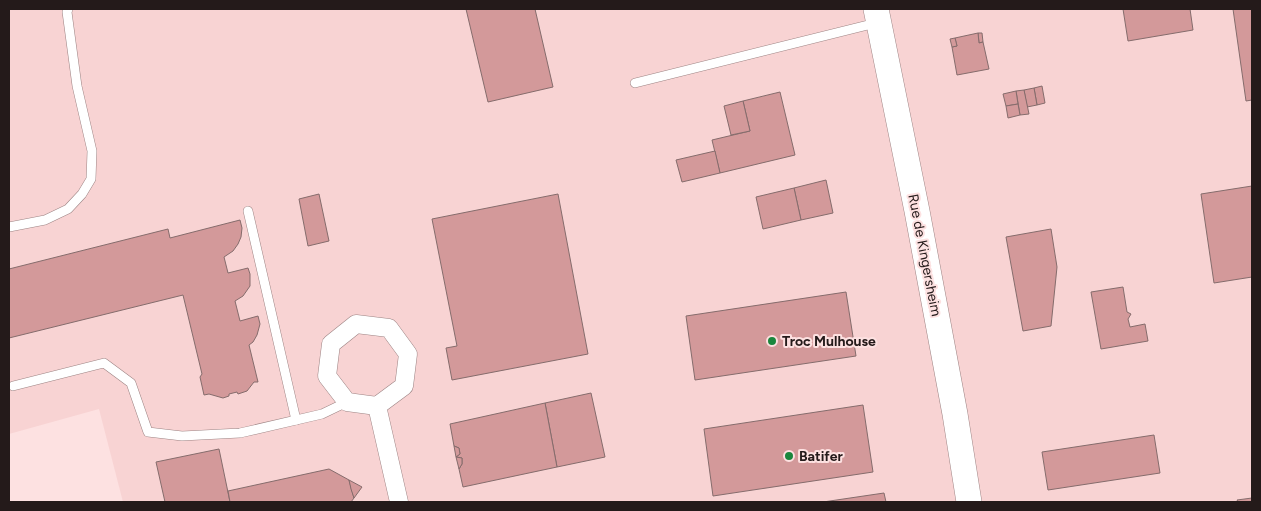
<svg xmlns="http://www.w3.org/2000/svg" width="1261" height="511" font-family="Figtree,sans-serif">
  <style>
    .built { fill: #f8d3d3 }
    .building { fill: #d3999a; stroke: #856c6c }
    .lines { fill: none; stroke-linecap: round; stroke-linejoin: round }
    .service-casing { stroke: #9d8484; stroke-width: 10 }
    .minor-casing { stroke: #9d8484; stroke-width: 19 }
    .secondary-casing { stroke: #9d8484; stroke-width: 26 }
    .service { stroke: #fff; stroke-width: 9 }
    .minor { stroke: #fff; stroke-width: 18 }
    .secondary { stroke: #fff; stroke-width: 25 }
    .poi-dot { fill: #1a863d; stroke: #fde1e1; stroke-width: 2 }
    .labels { text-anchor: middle; stroke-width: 4; stroke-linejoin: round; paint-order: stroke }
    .street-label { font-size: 14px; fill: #241a1a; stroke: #fde1e1 }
    .poi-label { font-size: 14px; font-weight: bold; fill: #241a1a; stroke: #fde1e1; text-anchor: start }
  </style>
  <rect width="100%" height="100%" fill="#fde1e1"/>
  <polygon class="built" points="9,9 1252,9 1252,502 123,502 99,409 9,434"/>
  <g class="building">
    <polygon points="466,9 535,9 553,87 488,102"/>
    <polygon points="1123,9 1190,9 1193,30 1128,41"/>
    <polygon points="1233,9 1252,9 1252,100 1246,101"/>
    <polygon points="978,33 982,33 983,42 979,43"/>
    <polygon points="978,33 979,43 983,42 989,69 957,75 952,47 957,46 955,38"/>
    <polygon points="955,38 957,46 952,47 950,39"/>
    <polygon points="1042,86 1045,103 1037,105 1034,88"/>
    <polygon points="1034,88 1037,105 1027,107 1024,90"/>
    <polygon points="1024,90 1029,114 1020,115 1016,91"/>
    <polygon points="1016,91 1018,104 1006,106 1003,94"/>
    <polygon points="780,92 795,155 720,173 712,140 750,131 743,101"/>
    <polygon points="743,101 750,131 731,135 724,106"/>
    <polygon points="1018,104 1020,115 1008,118 1006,106"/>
    <polygon points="715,151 720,173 682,182 676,160"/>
    <polygon points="826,180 833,213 801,220 794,188"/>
    <polygon points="1252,186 1252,277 1214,283 1201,194"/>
    <polygon points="794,188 801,220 763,229 756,197"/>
    <polygon points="319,194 329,241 308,246 299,199"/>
    <polygon points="558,194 588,354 452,380 446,348 457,346 432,219"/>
    <polygon points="240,220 242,228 241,237 238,244 233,251 224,257 228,273 248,268 250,274 250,286 243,296 235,301 240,321 258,316 260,324 257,335 253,342 249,345 258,382 254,382 247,391 238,394 237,392 229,394 229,396 223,398 209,394 204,395 200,377 202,374 183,295 9,338 9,269 168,229 170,238"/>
    <polygon points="1051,229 1057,267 1051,326 1023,331 1006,237"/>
    <polygon points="1123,287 1127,312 1131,314 1128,319 1130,327 1145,324 1148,341 1101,349 1091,292"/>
    <polygon points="846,292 856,356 695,380 686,316"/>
    <polygon points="591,393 605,457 557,467 545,403"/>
    <polygon points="545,403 557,467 463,487 459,469 462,464 462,458 456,457 460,454 459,448 454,446 450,424"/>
    <polygon points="863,405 873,472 713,496 704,429"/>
    <polygon points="1154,435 1160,473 1048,490 1042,452"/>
    <polygon points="454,446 459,448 460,454 456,457"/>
    <polygon points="219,449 230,502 165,502 156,462"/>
    <polygon points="456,457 462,458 462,464 459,469"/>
    <polygon points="329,469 349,480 354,498 351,502 230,502 228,491"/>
    <polygon points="349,480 362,487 354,498 351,489"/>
    <polygon points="884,493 886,502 823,502"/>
    <polygon points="1252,498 1252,502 1238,502 1237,500"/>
  </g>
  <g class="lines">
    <defs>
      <g id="service">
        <polyline points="635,83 876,23"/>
        <polyline points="248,211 296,420"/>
        <polyline points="9,227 45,220 68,209 82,194 91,179 92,151 77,86 67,12 68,9"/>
        <polyline points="13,386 104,363 131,383 148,432 182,436 240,433 322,414 347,402"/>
      </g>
      <g id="minor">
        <polygon points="356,324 389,328 408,354 404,386 377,406 347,402 327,376 331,344"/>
        <polyline points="377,406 399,502"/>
      </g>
      <polyline id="secondary" points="876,9 917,211 955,414 969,502"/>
    </defs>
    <use href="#service" class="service-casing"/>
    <use href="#minor" class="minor-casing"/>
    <use href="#secondary" class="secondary-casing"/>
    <use href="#service" class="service"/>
    <use href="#minor" class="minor"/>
    <use href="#secondary" class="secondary"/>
  </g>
  <g class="poi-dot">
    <circle cx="772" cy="341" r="5"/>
    <circle cx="789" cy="456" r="5"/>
  </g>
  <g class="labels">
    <g class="street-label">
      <text transform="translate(925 255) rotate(79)" y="5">Rue de Kingersheim</text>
    </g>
    <g class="poi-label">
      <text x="782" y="346">Troc Mulhouse</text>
      <text x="799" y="461">Batifer</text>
    </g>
  </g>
  <rect width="1261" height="511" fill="none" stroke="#241a1a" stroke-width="20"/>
</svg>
